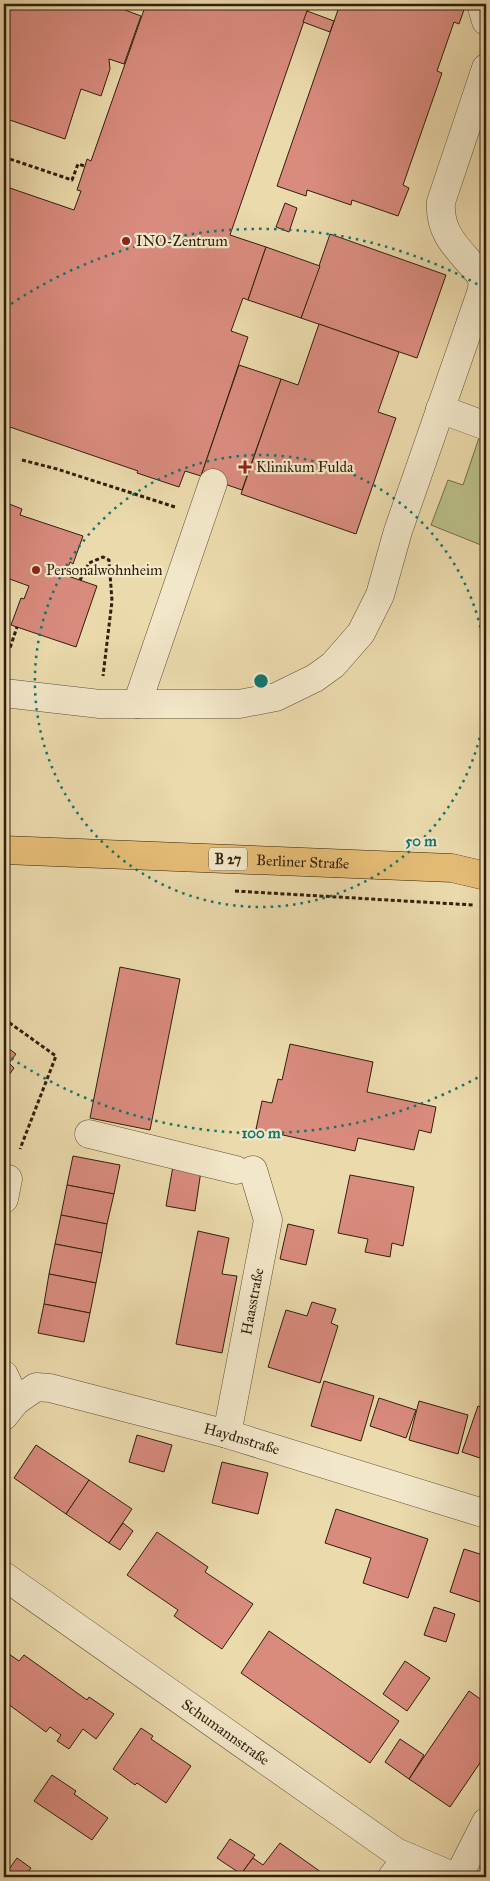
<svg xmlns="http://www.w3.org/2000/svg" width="490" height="1881" font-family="'IM FELL Great Primer',serif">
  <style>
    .green { fill: #babe87; stroke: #756e4a }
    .building { fill: #d98b7e; stroke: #301f0c }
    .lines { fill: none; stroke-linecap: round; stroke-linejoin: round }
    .minor-casing { stroke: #5f4e34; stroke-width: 29 }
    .highway-casing { stroke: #301f0c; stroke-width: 29 }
    .path { stroke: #301f0c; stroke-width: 3; stroke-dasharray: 4 2.5; stroke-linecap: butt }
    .minor { stroke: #f2e7c9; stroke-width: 28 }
    .highway { stroke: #e6bd76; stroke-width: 28 }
    .ring { fill: none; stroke: #0f766e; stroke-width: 2.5; stroke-dasharray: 2.5 5 }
    .poi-dot { fill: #8f2418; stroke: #f2e7c9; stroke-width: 2 }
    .labels { text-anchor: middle; stroke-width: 4.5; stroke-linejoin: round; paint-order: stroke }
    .shield { fill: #f2e7c9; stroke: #6a5b45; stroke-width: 1 }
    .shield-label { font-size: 14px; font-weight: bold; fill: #301f0c }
    .poi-label { font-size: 15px; fill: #301f0c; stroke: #f2e7c9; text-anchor: start }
    .street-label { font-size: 15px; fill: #301f0c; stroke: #f2e7c9 }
    .centre { fill: #0f766e; stroke: #f2e7c9; stroke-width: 2.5 }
    .ring-label { font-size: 15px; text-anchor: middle; font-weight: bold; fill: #0f766e; stroke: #f2e7c9; stroke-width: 4.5; stroke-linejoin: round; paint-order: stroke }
  </style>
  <rect width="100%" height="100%" fill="#ebdaac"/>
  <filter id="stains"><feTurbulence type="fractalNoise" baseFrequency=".004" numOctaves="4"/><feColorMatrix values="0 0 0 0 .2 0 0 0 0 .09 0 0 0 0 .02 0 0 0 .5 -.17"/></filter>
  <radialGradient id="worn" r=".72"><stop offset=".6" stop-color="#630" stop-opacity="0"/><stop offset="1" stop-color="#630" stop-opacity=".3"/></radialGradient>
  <polygon class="green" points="481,432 486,434 486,547 431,525 448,480 463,485"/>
  <g class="building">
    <polygon points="4,4 127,4 125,10 141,16 124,64 109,59 110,69 101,96 81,89 65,139 4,118"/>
    <polygon points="146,4 310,4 230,235 266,247 248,300 243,298 231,331 248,337 201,476 185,471 179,487 137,473 138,471 4,425 4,186 74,210 81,191 77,190 85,166 87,159 91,161"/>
    <polygon points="340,4 466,4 459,24 454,22 437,71 442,73 403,185 409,188 398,216 352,200 351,205 307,190 306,196 277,186"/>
    <polygon points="307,11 334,21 330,32 303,22"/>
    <polygon points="285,203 297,208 289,232 276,227"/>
    <polygon points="330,234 446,275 417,358 301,318"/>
    <polygon points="266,247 320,266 301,318 248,300"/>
    <polygon points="319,324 399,352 378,412 396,418 356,534 241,494 281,379 298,385"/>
    <polygon points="239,365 281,379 242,490 201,476"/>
    <polygon points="4,502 22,509 20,515 83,536 73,564 70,562 65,575 97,586 76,647 11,625 21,598 24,599 29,586 4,577"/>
    <polygon points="120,967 180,979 150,1130 90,1118"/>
    <polygon points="290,1044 373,1062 367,1092 436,1107 431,1133 419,1130 414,1150 358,1138 355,1151 256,1129 262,1101 272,1103 278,1079 282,1080"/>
    <polygon points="4,1045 16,1054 9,1063 14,1068 7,1078 4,1076"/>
    <polygon points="73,1156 120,1165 114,1194 67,1185"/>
    <polygon points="173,1166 201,1171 195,1211 166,1206"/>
    <polygon points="350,1175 414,1187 403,1246 392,1243 390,1257 365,1252 368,1239 338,1233"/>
    <polygon points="67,1185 114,1194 107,1224 61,1215"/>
    <polygon points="61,1215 107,1224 102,1253 55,1244"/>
    <polygon points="288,1224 314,1230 306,1265 280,1259"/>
    <polygon points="198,1231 229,1238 222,1274 237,1276 222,1353 176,1344"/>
    <polygon points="55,1244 102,1253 96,1283 49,1274"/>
    <polygon points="49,1274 96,1283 90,1313 44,1304"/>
    <polygon points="312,1302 336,1309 331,1323 338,1326 320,1383 268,1367 286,1310 307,1316"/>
    <polygon points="44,1304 90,1313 84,1342 38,1333"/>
    <polygon points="324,1381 374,1396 361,1441 311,1426"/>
    <polygon points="379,1398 416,1410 406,1438 370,1426"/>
    <polygon points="419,1401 468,1415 458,1454 409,1440"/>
    <polygon points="478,1406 486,1409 486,1460 462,1452"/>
    <polygon points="137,1435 172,1445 164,1472 129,1462"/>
    <polygon points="36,1445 89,1480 66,1514 14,1478"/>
    <polygon points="222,1462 268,1473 258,1514 212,1503"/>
    <polygon points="89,1480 132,1509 109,1543 66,1514"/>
    <polygon points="336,1509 428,1539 408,1598 363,1583 371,1558 325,1543"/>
    <polygon points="123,1523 133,1531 120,1550 109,1543"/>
    <polygon points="157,1532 208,1567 205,1572 253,1604 222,1649 174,1616 178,1610 127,1575"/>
    <polygon points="464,1549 486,1556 486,1604 450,1592"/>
    <polygon points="434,1607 455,1614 446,1642 424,1635"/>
    <polygon points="269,1631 399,1721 370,1763 241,1673"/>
    <polygon points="6,1652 19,1661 24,1655 87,1700 89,1697 114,1714 96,1739 83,1729 69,1749 57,1741 61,1735 50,1727 46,1732 4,1701 4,1654"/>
    <polygon points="405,1661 430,1678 407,1711 383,1694"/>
    <polygon points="469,1691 486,1703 486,1754 450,1807 409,1779"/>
    <polygon points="141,1728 153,1736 151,1739 191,1766 166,1803 137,1783 135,1785 113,1769"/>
    <polygon points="400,1739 424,1755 409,1779 385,1762"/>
    <polygon points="52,1775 76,1791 74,1794 108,1818 92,1840 34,1801"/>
    <polygon points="230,1839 255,1855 241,1874 217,1858"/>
    <polygon points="280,1843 328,1877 246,1877 241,1874 253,1858 263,1865"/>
    <polygon points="17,1858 31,1868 24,1877 6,1877 4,1876"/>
  </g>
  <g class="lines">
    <defs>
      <g id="minor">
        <polyline points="481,4 486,21"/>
        <polyline points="440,409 486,426"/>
        <path d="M4,693L100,704H239L276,697L315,678L333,665L361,633L380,595L398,531L482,290C482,287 483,282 482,279C480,273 474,268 470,263C453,244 439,229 441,202L486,68"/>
        <polyline points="137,704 213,483"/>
        <polyline points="89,1134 236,1170"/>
        <polyline points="4,1199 8,1179"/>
        <polyline points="4,1375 16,1401"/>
        <path id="s1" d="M4,1416L16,1401L36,1387L50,1388L227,1434L486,1514"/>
        <path id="s2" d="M227,1434L268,1220L253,1170"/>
        <path id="s3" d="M4,1576L396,1852L455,1877"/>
        <polyline points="392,1877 408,1857"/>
        <polyline points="458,1877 486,1822"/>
      </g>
      <g id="highway">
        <path id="s4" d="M4,850L452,868L486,876"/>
      </g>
    </defs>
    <use href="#minor" class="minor-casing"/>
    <use href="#highway" class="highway-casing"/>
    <g class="path">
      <polyline points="4,157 72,180 78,164 85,166"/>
      <polyline points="22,460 57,469 175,507"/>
      <polyline points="80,580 89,563 103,557 109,560 112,601 103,676"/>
      <polyline points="4,659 10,648 17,627"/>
      <polyline points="235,891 473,905"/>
      <polyline points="4,1019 56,1056 20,1149"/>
    </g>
    <use href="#minor" class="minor"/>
    <use href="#highway" class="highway"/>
  </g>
  <g class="ring">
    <path d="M486 701A226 226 0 1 1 486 661"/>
    <path d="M484 1074A452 452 0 0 1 5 1054M5 308A452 452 0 0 1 484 288"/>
  </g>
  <g class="poi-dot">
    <circle cx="126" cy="241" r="5"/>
    <path d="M242.5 459.5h5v5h5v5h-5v5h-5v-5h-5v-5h5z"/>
    <circle cx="36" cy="570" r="5"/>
  </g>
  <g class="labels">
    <rect class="shield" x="209" y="847.5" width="38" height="23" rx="4"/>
    <g class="shield-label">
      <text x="228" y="864">B 27</text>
    </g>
    <g class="poi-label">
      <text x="136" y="246">INO-Zentrum</text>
      <text x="256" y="472">Klinikum Fulda</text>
      <text x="46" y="575">Personalwohnheim</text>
    </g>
    <g class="street-label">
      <text dy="5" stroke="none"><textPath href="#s4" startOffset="299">Berliner Straße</textPath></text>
      <text dy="5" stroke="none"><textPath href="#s2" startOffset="135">Haasstraße</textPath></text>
      <text dy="5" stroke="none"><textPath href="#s1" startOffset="256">Haydnstraße</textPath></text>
      <text dy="5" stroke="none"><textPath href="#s3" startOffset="271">Schumannstraße</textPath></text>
    </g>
  </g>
  <circle cx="261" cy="681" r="8" class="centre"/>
  <g class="ring-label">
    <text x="421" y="846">50 m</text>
    <text x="261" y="1138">100 m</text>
  </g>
  <rect width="490" height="1881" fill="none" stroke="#ebdaac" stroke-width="20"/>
  <rect x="5" y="5" width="480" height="1871" fill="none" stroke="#301f0c" stroke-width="2.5"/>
  <rect x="10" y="10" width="470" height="1861" fill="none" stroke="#301f0c"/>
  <rect width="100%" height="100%" filter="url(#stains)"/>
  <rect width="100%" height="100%" fill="url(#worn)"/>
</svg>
